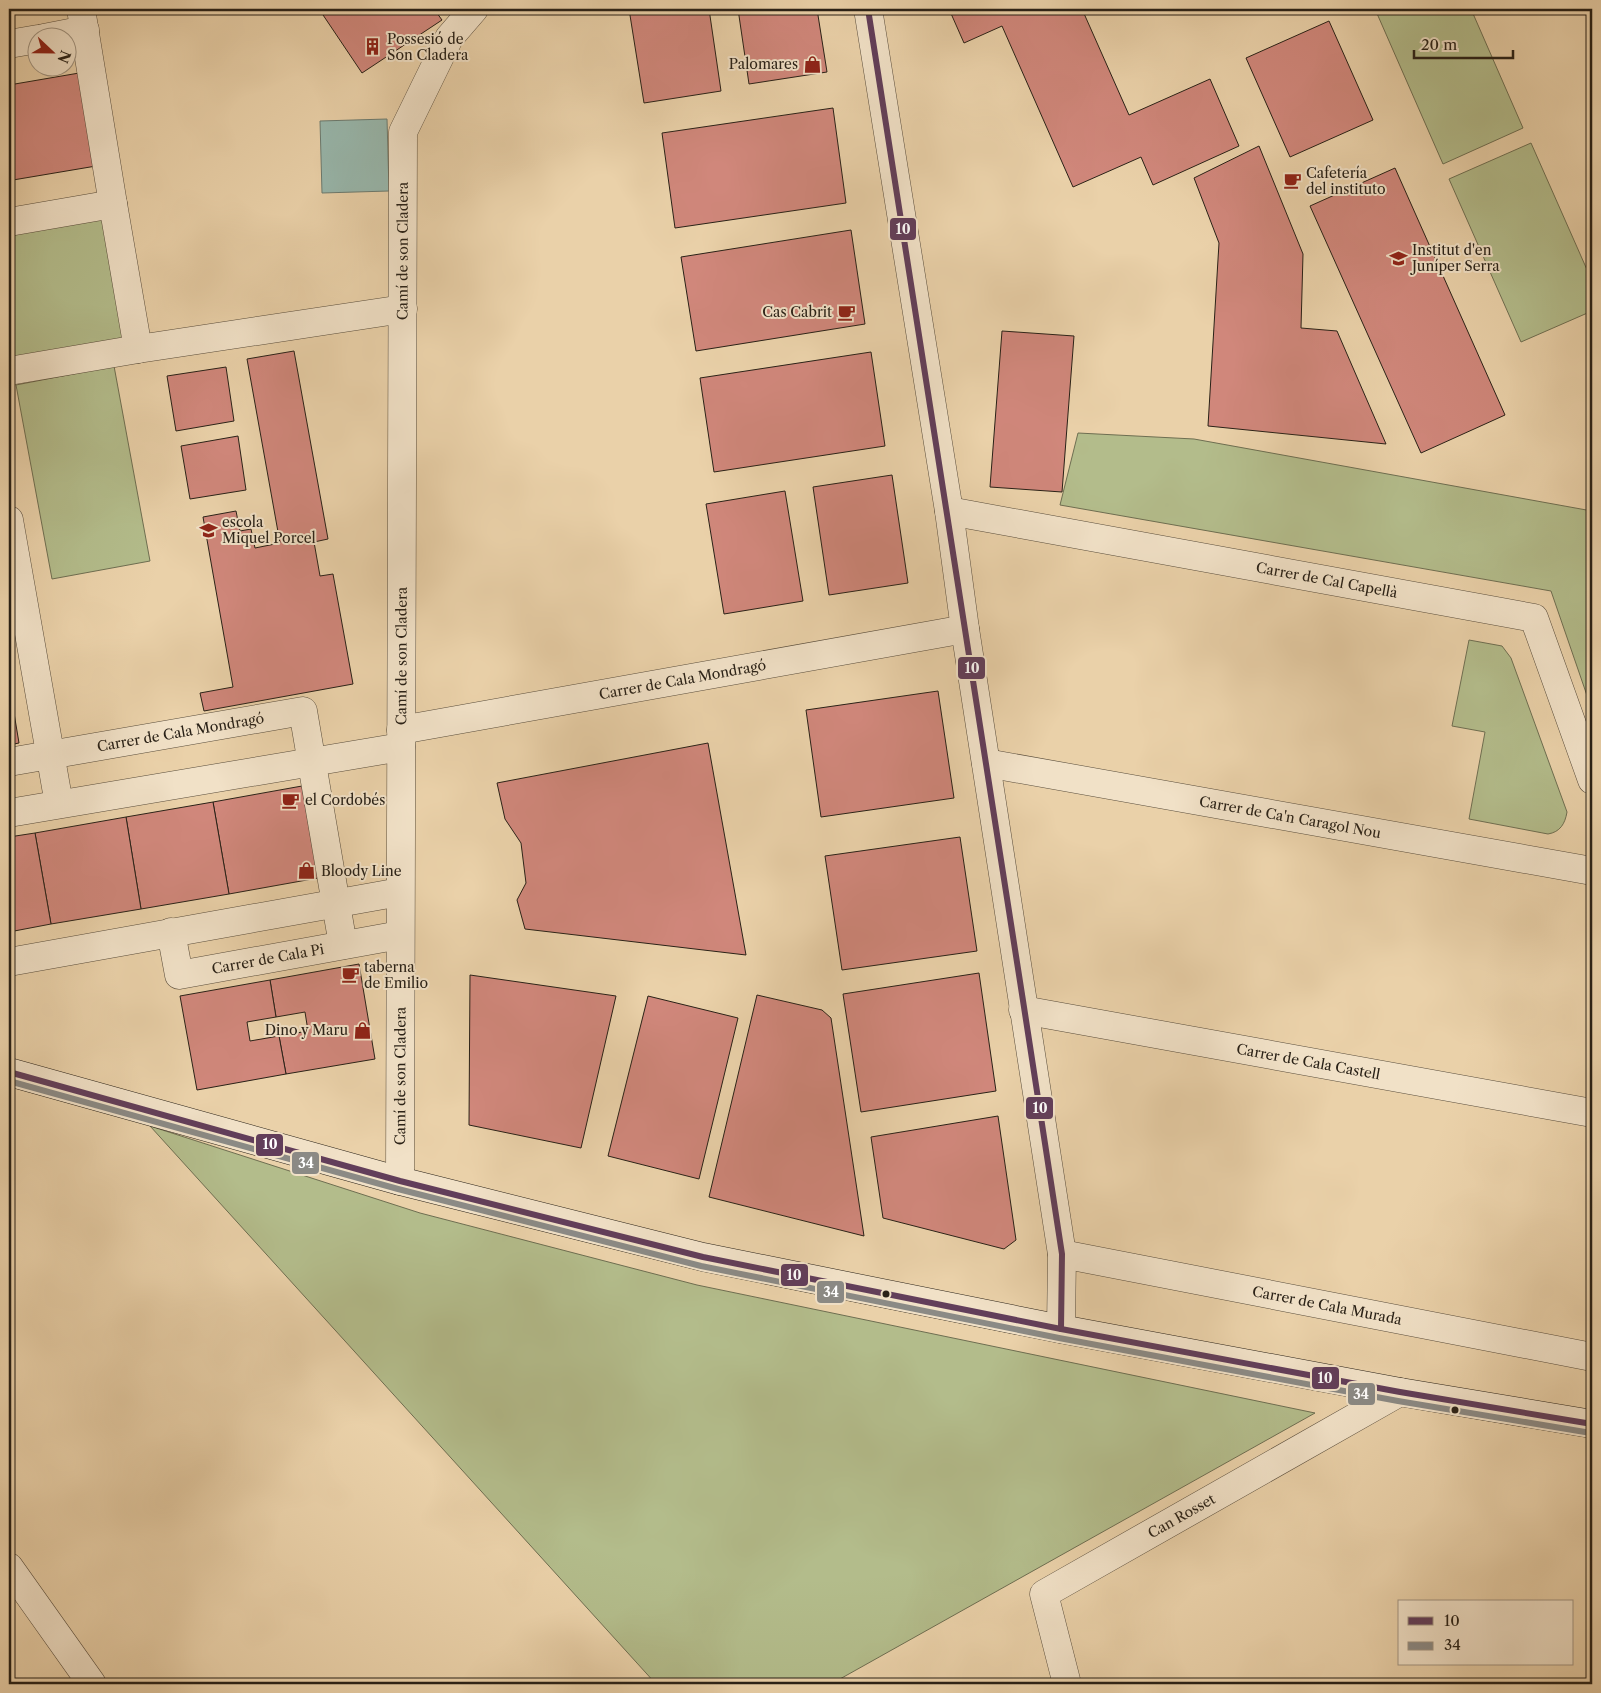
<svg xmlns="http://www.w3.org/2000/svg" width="1601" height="1693" font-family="'Libre Caslon Text',serif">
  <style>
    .green { fill: #b3bc8b; stroke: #6e6e51 }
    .water { fill: #98b7ac; stroke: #6c7b70 }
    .building { fill: #d0877b; stroke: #292117 }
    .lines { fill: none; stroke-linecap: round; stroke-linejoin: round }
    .street-casing { stroke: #594d3c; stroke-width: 29 }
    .secondary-casing { stroke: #292117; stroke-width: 29 }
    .street { stroke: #f1e1c7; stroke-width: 28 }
    .secondary { stroke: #f1e1c7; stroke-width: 28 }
    .bus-1-casing { stroke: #f1e1c7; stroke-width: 10 }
    .bus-2-casing { stroke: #f1e1c7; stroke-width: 10 }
    .bus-1 { stroke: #623e5a; stroke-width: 6 }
    .bus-2 { stroke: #8b8a85; stroke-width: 6 }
    .bus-dot { fill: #292117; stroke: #f1e1c7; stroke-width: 2 }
    .labels { text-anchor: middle; stroke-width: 4; stroke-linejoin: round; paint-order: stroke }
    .poi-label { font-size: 14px; fill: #292117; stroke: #f1e1c7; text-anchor: start }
    .street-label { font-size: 14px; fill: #292117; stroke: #f1e1c7 }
    .line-badge { stroke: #f1e1c7; stroke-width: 2 }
    .badge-label { font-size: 14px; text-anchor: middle; font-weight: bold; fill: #fff }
  </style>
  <rect width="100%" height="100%" fill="#ead1a9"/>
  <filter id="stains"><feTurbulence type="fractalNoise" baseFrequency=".004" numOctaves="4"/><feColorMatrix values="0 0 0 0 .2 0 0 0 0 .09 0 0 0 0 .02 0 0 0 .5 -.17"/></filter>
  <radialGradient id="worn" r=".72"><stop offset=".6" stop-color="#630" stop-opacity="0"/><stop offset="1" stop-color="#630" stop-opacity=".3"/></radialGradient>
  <g class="green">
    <polygon points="1375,9 1471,9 1523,128 1443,164"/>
    <polygon points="1531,143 1592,281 1592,311 1521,342 1449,179"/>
    <polygon points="113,204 138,349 9,371 9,222"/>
    <polygon points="114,366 150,561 52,579 16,385"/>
    <polygon points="1078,433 1194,439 1592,511 1592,710 1551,591 1060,505"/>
    <path d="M1469,640L1502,646L1511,658L1567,812C1565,824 1560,832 1548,834L1469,819L1485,732L1452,726Z"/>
    <polygon points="150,1126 420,1213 697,1285 1315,1413 831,1684 656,1684"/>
  </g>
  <polygon class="water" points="387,119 389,191 322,193 320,121"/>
  <g class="building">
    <polygon points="319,9 434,9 442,20 362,73"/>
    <polygon points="629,9 709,9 721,91 644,103"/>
    <polygon points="738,9 817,9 827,72 749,84"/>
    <polygon points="949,9 1082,9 1129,115 1210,79 1239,146 1153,185 1141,157 1073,187 1002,26 964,43"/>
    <polygon points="1329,21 1373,120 1290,157 1246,58"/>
    <polygon points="85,72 102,165 13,180 9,153 9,85"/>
    <polygon points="833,108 846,203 675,228 662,133"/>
    <polygon points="1259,146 1303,254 1301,328 1337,331 1386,444 1208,426 1219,243 1194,178"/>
    <polygon points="9,153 13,180 9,181"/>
    <polygon points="1395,168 1505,415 1421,453 1310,206"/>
    <polygon points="851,230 865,324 696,351 681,257"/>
    <polygon points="1002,331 1074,336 1062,492 990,487"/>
    <polygon points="294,351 328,539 314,542 320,576 333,574 353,684 204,711 200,693 233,687 203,517 236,511 240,531 251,529 255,548 280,543 247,359"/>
    <polygon points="871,352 885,446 714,472 700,378"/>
    <polygon points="226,367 234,421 176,431 167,376"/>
    <polygon points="238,436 246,490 190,499 181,446"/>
    <polygon points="892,475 908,583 829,595 813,487"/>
    <polygon points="785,491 803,601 724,614 706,504"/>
    <polygon points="9,683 19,743 9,745"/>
    <polygon points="938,691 954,798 821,817 806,710"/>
    <polygon points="708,743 746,955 525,929 517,900 526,883 521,843 505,819 497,783"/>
    <polygon points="302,786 318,878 229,894 213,802"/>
    <polygon points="213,802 229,894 141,909 126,817"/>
    <polygon points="126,817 141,909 51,924 35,833"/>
    <polygon points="35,833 51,924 9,932 9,837"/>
    <polygon points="960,837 977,951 842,970 825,856"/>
    <polygon points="359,964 375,1059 286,1074 279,1036 308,1031 305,1012 276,1017 270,980"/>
    <polygon points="979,973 996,1091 861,1112 843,994"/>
    <polygon points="470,975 616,996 581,1148 469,1125"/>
    <polygon points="270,980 276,1017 247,1022 250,1041 279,1036 286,1074 197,1090 180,996"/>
    <polygon points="757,995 822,1010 831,1018 864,1236 709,1197"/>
    <polygon points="648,996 738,1018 699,1179 608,1156"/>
    <polygon points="998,1116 1016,1240 1004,1249 883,1218 871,1137"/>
  </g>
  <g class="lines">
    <defs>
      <g id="street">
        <polyline points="81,9 113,204"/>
        <polyline points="868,9 949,511 965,629 1062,1254 1061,1329"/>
        <polyline points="44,38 85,30"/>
        <polyline points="9,44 38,39"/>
        <polyline points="9,222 113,204 138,349 9,371"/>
        <polyline points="138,349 403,309"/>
        <path id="s1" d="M949,511L1534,618L1592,780"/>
        <polyline points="9,520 59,804"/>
        <path id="s2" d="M401,730L965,629"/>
        <path id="s3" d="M9,762L303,711L343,945"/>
        <path id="s4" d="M986,763L1592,871"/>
        <polyline points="9,813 401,747"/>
        <path id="s5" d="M171,932L179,975L400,935"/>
        <polyline points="9,962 400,892"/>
        <path id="s6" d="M1023,1010L1592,1113"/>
        <path id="s7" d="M400,1181L403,132L449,38L474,9"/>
        <path id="s8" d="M1062,1254L1592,1357"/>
        <polyline points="9,1567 92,1684"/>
        <path id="s9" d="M1067,1684L1044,1594L1400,1392"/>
      </g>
      <polyline id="secondary" points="9,1072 400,1181 703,1257 1061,1329 1400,1392 1592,1424"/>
    </defs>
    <use href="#street" class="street-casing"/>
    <use href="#secondary" class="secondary-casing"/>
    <use href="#street" class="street"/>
    <use href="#secondary" class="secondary"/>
    <defs>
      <g id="bus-1">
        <path d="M868,9C935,424 998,839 1062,1254L1061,1329"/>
        <polyline points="9,1072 400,1181 703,1257 1061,1329 1400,1392 1592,1424"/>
      </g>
      <polyline id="bus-2" points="9,1081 398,1189 701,1266 1059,1338 1398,1401 1591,1433"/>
    </defs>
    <use href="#bus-1" class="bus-1-casing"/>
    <use href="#bus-2" class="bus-2-casing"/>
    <use href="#bus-1" class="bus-1"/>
    <use href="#bus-2" class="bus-2"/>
  </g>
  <defs>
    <symbol id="building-bare" viewBox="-9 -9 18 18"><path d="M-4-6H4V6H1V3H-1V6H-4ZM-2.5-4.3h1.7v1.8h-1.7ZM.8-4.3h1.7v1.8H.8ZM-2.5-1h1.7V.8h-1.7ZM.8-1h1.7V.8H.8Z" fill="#8f2418" stroke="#f1e1c7" stroke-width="2.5" paint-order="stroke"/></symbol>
    <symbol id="shop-bare" viewBox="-9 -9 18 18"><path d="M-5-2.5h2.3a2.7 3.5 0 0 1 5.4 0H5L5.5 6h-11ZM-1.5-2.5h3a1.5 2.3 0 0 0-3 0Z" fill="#8f2418" stroke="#f1e1c7" stroke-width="2.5" paint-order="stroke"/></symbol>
    <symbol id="cafe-bare" viewBox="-9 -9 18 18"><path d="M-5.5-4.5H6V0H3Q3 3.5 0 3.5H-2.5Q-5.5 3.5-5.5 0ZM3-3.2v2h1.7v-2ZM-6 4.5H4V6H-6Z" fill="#8f2418" stroke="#f1e1c7" stroke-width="2.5" paint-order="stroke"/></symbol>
    <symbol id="school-bare" viewBox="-9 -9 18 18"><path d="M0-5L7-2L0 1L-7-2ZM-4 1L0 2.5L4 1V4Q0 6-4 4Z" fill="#8f2418" stroke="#f1e1c7" stroke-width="2.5" paint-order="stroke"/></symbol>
  </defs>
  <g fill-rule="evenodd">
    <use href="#building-bare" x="360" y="34" width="25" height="25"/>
    <use href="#shop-bare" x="800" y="52" width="25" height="25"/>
    <use href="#cafe-bare" x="1280" y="168" width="25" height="25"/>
    <use href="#school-bare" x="1386" y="246" width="25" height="25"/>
    <use href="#cafe-bare" x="834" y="300" width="25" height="25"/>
    <use href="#school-bare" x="196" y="518" width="25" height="25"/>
    <use href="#cafe-bare" x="278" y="788" width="25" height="25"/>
    <use href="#shop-bare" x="294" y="858" width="25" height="25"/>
    <use href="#cafe-bare" x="338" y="962" width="25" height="25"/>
    <use href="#shop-bare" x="350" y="1018" width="25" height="25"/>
  </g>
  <g class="bus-dot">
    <circle cx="886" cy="1294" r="4.5"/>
    <circle cx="1455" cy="1410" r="4.5"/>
  </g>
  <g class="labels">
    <g class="poi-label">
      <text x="387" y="44">Possesió de<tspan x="387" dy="16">Son Cladera</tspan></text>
      <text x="798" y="69" text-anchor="end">Palomares</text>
      <text x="1306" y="178">Cafetería<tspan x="1306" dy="16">del instituto</tspan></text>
      <text x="1412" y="255">Institut d'en<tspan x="1412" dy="16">Juníper Serra</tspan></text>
      <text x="832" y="317" text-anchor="end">Cas Cabrit</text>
      <text x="222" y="527">escola<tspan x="222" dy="16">Miquel Porcel</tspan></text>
      <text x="305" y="805">el Cordobés</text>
      <text x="321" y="876">Bloody Line</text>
      <text x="364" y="972">taberna<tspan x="364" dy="16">de Emilio</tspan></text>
      <text x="348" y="1035" text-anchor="end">Dino y Maru</text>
    </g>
    <g class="street-label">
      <text dy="5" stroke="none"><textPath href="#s7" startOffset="930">Camí de son Cladera</textPath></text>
      <text dy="5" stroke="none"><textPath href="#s1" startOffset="384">Carrer de Cal Capellà</textPath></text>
      <text dy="5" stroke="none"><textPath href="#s7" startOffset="525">Camí de son Cladera</textPath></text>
      <text dy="5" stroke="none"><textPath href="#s2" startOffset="286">Carrer de Cala Mondragó</textPath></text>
      <text dy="5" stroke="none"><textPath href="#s3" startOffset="174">Carrer de Cala Mondragó</textPath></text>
      <text dy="5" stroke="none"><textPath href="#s4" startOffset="309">Carrer de Ca'n Caragol Nou</textPath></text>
      <text dy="5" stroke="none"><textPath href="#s5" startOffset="134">Carrer de Cala Pi</textPath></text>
      <text dy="5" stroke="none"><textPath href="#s6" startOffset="290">Carrer de Cala Castell</textPath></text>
      <text dy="5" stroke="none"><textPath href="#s7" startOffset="105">Camí de son Cladera</textPath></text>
      <text dy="5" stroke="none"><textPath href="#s8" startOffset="270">Carrer de Cala Murada</textPath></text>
      <text dy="5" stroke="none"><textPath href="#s9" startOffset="251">Can Rosset</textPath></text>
    </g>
  </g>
  <g class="line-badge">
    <rect x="889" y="217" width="28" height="24" rx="5" fill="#623e5a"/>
    <rect x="957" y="656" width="29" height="24" rx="5" fill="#623e5a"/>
    <rect x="1025" y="1096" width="29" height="24" rx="5" fill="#623e5a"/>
    <rect x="255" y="1133" width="29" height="24" rx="5" fill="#623e5a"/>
    <rect x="291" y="1151" width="29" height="24" rx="5" fill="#8b8a85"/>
    <rect x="780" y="1263" width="29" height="24" rx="5" fill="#623e5a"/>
    <rect x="816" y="1280" width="29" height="24" rx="5" fill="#8b8a85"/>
    <rect x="1311" y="1366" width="29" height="24" rx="5" fill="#623e5a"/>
    <rect x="1347" y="1382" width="29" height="24" rx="5" fill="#8b8a85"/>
  </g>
  <g class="badge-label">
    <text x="903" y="234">10</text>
    <text x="972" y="673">10</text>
    <text x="1040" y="1113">10</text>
    <text x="270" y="1149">10</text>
    <text x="306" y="1168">34</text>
    <text x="794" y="1280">10</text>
    <text x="831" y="1297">34</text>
    <text x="1325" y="1383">10</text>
    <text x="1361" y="1399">34</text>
  </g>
  <rect width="1601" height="1693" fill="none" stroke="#ead1a9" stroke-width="30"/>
  <rect x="10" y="10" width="1581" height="1673" fill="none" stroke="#292117" stroke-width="2.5"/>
  <rect x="15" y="15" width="1571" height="1663" fill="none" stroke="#292117"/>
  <rect x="1398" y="1600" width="175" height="65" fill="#f1e1c7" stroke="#a19481"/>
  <rect x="1408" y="1617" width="25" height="8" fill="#623e5a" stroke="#a19481"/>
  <text x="1444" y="1626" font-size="15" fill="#292117">10</text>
  <rect x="1408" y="1642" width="25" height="8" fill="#8b8a85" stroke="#a19481"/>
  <text x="1444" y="1650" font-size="15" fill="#292117">34</text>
  <g transform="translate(52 52) rotate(112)"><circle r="24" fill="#f1e1c7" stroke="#a19481"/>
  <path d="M0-4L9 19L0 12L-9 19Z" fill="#8f2418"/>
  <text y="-8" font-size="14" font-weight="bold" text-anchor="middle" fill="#292117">N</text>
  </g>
  <path d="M1414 50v8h99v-8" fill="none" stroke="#292117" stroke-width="2.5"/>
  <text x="1421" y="50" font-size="15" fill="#292117" stroke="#f1e1c7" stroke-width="4" paint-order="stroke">20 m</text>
  <rect width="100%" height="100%" filter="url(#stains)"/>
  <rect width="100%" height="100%" fill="url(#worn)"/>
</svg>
